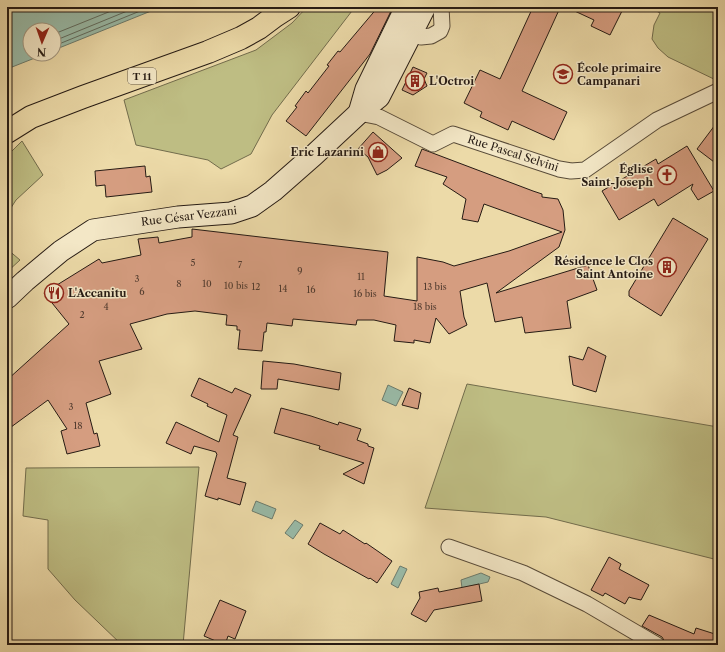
<svg xmlns="http://www.w3.org/2000/svg" width="725" height="652" font-family="'Libre Caslon Text',serif">
  <style>
    .green { fill: #bebd83; stroke: #726c4c }
    .water { fill: #99bba8; stroke: #6b7b6d }
    .lines { fill: none; stroke-linecap: round; stroke-linejoin: round }
    .shore { stroke: #606b5e; stroke-width: 1 }
    .building { fill: #d59d80; stroke: #261b14 }
    .street-casing { stroke: #584b39; stroke-width: 17 }
    .secondary-casing { stroke: #261b14; stroke-width: 23 }
    .primary-casing { stroke: #261b14; stroke-width: 24 }
    .street { stroke: #f3e7c6; stroke-width: 15 }
    .secondary { stroke: #f3e7c6; stroke-width: 21 }
    .primary { stroke: #ecdaa8; stroke-width: 22 }
    .labels { text-anchor: middle; stroke-width: 3; stroke-linejoin: round; paint-order: stroke }
    .number-label { font-size: 9px; fill: #523c2f }
    .shield { fill: #f3e7c6; stroke: #645849; stroke-width: 1 }
    .shield-label { font-size: 10px; font-weight: bold; fill: #261b14 }
    .poi-label { font-size: 11px; font-weight: bold; fill: #261b14; stroke: #f3e7c6; text-anchor: start }
    .street-label { font-size: 11px; fill: #261b14; stroke: #f3e7c6 }
  </style>
  <rect width="100%" height="100%" fill="#ecdaa8"/>
  <filter id="stains"><feTurbulence type="fractalNoise" baseFrequency=".005" numOctaves="4"/><feColorMatrix values="0 0 0 0 .2 0 0 0 0 .09 0 0 0 0 .02 0 0 0 .5 -.17"/></filter>
  <radialGradient id="worn" r=".72"><stop offset=".6" stop-color="#630" stop-opacity="0"/><stop offset="1" stop-color="#630" stop-opacity=".3"/></radialGradient>
  <g class="green">
    <polygon points="307,7 355,7 272,115 251,154 221,169 208,160 136,145 124,100 256,50 292,23"/>
    <polygon points="652,7 718,7 718,81 668,57 658,48 652,39 654,25 660,13 651,8"/>
    <polygon points="22,141 43,175 16,200 7,214 7,156"/>
    <polygon points="7,249 20,260 7,272"/>
    <polygon points="467,384 718,427 718,560 546,517 425,508"/>
    <polygon points="199,467 183,645 122,645 75,600 48,569 48,520 23,516 26,468"/>
  </g>
  <g class="water">
    <polygon points="7,7 161,7 54,50 54,30 30,30 30,54 45,54 7,69"/>
    <polygon points="388,385 403,392 396,406 382,400"/>
    <polygon points="256,501 276,509 272,519 252,511"/>
    <polygon points="295,520 303,525 293,539 285,533"/>
    <polygon points="400,566 407,569 398,588 391,584"/>
    <polygon points="481,573 490,577 488,582 462,588 461,580"/>
  </g>
  <g class="lines">
    <g class="shore">
      <polyline points="54,34 121,7"/>
      <polyline points="54,41 137,7"/>
      <polyline points="54,46 150,7"/>
    </g>
  </g>
  <g class="building">
    <polygon points="378,7 393,7 370,54 306,136 286,121 297,107 295,106 306,91 308,93 329,66 327,65 338,51 340,52"/>
    <polygon points="533,7 552,7 559,10 522,91 567,112 554,140 512,121 508,130 480,117 482,112 464,103 480,70 500,79"/>
    <polygon points="566,7 624,7 610,35 591,26 594,20"/>
    <polygon points="413,67 427,73 424,79 427,86 413,95 402,90"/>
    <polygon points="718,121 718,165 697,149"/>
    <polygon points="373,132 402,158 387,170 377,175 368,157 358,149"/>
    <polygon points="687,146 714,191 698,200 691,189 693,184 658,206 654,199 619,220 602,191 656,159 658,164"/>
    <polygon points="422,149 533,191 542,194 542,197 558,199 563,210 565,230 559,247 496,293 588,265 597,290 567,301 571,328 525,333 522,317 495,322 487,283 460,291 464,317 467,325 449,334 436,318 430,343 414,340 414,343 394,341 396,325 374,320 357,320 356,325 293,319 292,326 267,323 266,332 264,332 262,351 238,349 240,330 237,330 237,326 226,325 227,315 195,311 167,314 130,324 142,349 99,361 111,394 86,403 94,434 97,433 100,446 67,454 61,431 67,429 48,400 7,430 7,380 69,324 44,293 99,259 102,263 141,255 138,239 158,237 159,243 192,237 192,229 388,252 384,296 417,301 417,257 443,262 454,266 509,251 562,232 484,204 478,222 462,219 466,199 443,184 447,177 415,166"/>
    <polygon points="145,166 146,177 150,176 152,192 106,197 105,185 96,186 95,171"/>
    <polygon points="673,218 708,239 661,316 629,296 629,291"/>
    <polygon points="588,347 606,356 596,392 573,385 569,356 583,360"/>
    <polygon points="263,361 294,364 341,373 339,390 278,379 277,389 261,389"/>
    <polygon points="199,378 232,393 235,388 251,395 233,435 238,437 227,478 246,483 240,505 218,498 218,500 205,496 217,454 216,453 216,452 194,446 191,454 166,443 176,422 219,442 227,415 207,406 208,404 191,396"/>
    <polygon points="409,388 421,393 418,409 402,405"/>
    <polygon points="281,408 311,416 338,425 339,422 361,429 357,440 368,444 368,446 374,448 364,484 343,474 364,463 319,449 320,446 274,433"/>
    <polygon points="320,523 340,534 343,530 365,544 366,543 392,561 377,583 370,578 369,579 324,554 308,544"/>
    <polygon points="609,557 621,564 619,569 649,585 641,600 632,598 629,597 625,604 605,593 603,596 591,590"/>
    <polygon points="479,584 482,601 434,610 426,622 411,614 420,598 419,592 438,588 439,592"/>
    <polygon points="220,600 246,611 235,639 228,636 225,645 204,636"/>
    <polygon points="649,615 694,634 696,628 718,635 718,645 671,645 665,642 662,637 642,626"/>
  </g>
  <g class="lines">
    <defs>
      <g id="street">
        <polyline points="404,28 421,37 431,36 440,31 442,26 441,7"/>
        <polyline points="359,113 379,117 433,144 453,134 559,169 571,171 585,170 657,120 718,91"/>
        <polyline points="449,547 523,573 587,604 657,645"/>
      </g>
      <g id="secondary">
        <polyline points="359,113 366,89 406,7"/>
        <polyline points="7,298 25,281 61,251 93,230 178,217 231,213 252,206 273,191 314,155 359,113 379,97 425,7"/>
      </g>
      <polyline id="primary" points="7,132 31,117 83,97 208,52 241,38 259,28 275,16 289,7"/>
    </defs>
    <use href="#street" class="street-casing"/>
    <use href="#secondary" class="secondary-casing"/>
    <use href="#primary" class="primary-casing"/>
    <use href="#street" class="street"/>
    <use href="#secondary" class="secondary"/>
    <use href="#primary" class="primary"/>
  </g>
  <defs>
    <symbol id="school-ring" viewBox="-11 -11 22 22"><circle r="9.5" fill="#f3e7c6" stroke="#8f2418" stroke-width="1.5"/><path d="M0-5L7-2L0 1L-7-2ZM-4 1L0 2.5L4 1V4Q0 6-4 4Z" fill="#8f2418"/></symbol>
    <symbol id="building-ring" viewBox="-11 -11 22 22"><circle r="9.5" fill="#f3e7c6" stroke="#8f2418" stroke-width="1.5"/><path d="M-4-6H4V6H1V3H-1V6H-4ZM-2.5-4.3h1.7v1.8h-1.7ZM.8-4.3h1.7v1.8H.8ZM-2.5-1h1.7V.8h-1.7ZM.8-1h1.7V.8H.8Z" fill="#8f2418"/></symbol>
    <symbol id="shop-ring" viewBox="-11 -11 22 22"><circle r="9.5" fill="#f3e7c6" stroke="#8f2418" stroke-width="1.5"/><path d="M-5-2.5h2.3a2.7 3.5 0 0 1 5.4 0H5L5.5 6h-11ZM-1.5-2.5h3a1.5 2.3 0 0 0-3 0Z" fill="#8f2418"/></symbol>
    <symbol id="church-ring" viewBox="-11 -11 22 22"><circle r="9.5" fill="#f3e7c6" stroke="#8f2418" stroke-width="1.5"/><path d="M-1.2-6h2.4v3.5h3.3v2.4h-3.3V6h-2.4V-.1h-3.3v-2.4h3.3Z" fill="#8f2418"/></symbol>
    <symbol id="restaurant-ring" viewBox="-11 -11 22 22"><circle r="9.5" fill="#f3e7c6" stroke="#8f2418" stroke-width="1.5"/><path d="M-5-6h1v4h1v-4h1v4h1v-4h1v5L-1.5 .5V6h-2V.5L-5-1ZM5-6V6H3V1.5H1.5Q1.5-4 5-6Z" fill="#8f2418"/></symbol>
  </defs>
  <g fill-rule="evenodd">
    <use href="#school-ring" x="552" y="63" width="22" height="22"/>
    <use href="#building-ring" x="404" y="70" width="22" height="22"/>
    <use href="#shop-ring" x="367" y="141" width="22" height="22"/>
    <use href="#church-ring" x="656" y="164" width="22" height="22"/>
    <use href="#building-ring" x="656" y="256" width="22" height="22"/>
    <use href="#restaurant-ring" x="43" y="282" width="22" height="22"/>
  </g>
  <g class="labels">
    <g class="number-label">
      <text x="193" y="266">5</text>
      <text x="240" y="268">7</text>
      <text x="300" y="274">9</text>
      <text x="361" y="280">11</text>
      <text x="137" y="282">3</text>
      <text x="179" y="287">8</text>
      <text x="207" y="287">10</text>
      <text x="236" y="289">10 bis</text>
      <text x="256" y="290">12</text>
      <text x="435" y="290">13 bis</text>
      <text x="283" y="292">14</text>
      <text x="311" y="293">16</text>
      <text x="142" y="295">6</text>
      <text x="365" y="297">16 bis</text>
      <text x="106" y="310">4</text>
      <text x="425" y="310">18 bis</text>
      <text x="82" y="318">2</text>
      <text x="71" y="410">3</text>
      <text x="78" y="429">18</text>
    </g>
    <rect class="shield" x="128" y="68" width="28" height="16" rx="3"/>
    <g class="shield-label">
      <text x="142" y="80">T 11</text>
    </g>
    <g class="poi-label">
      <text x="577" y="72">École primaire<tspan x="577" dy="13">Campanari</tspan></text>
      <text x="429" y="85">L'Octroi</text>
      <text x="364" y="156" text-anchor="end">Eric Lazarini</text>
      <text x="653" y="173" text-anchor="end">Église<tspan x="653" dy="13">Saint-Joseph</tspan></text>
      <text x="653" y="265" text-anchor="end">Résidence le Clos<tspan x="653" dy="13">Saint Antoine</tspan></text>
      <text x="68" y="297">L'Accanitu</text>
    </g>
    <g class="street-label">
      <text transform="translate(513 153) rotate(18)" y="4">Rue Pascal Selvini</text>
      <text transform="translate(189 216) rotate(-7)" y="4">Rue César Vezzani</text>
    </g>
  </g>
  <rect width="725" height="652" fill="none" stroke="#ecdaa8" stroke-width="24"/>
  <rect x="8" y="8" width="709" height="636" fill="none" stroke="#261b14" stroke-width="2"/>
  <rect x="12" y="12" width="701" height="628" fill="none" stroke="#261b14"/>
  <g transform="translate(42 42) rotate(182)"><circle r="19" fill="#f3e7c6" stroke="#a1957f"/>
  <path d="M0-3L7 15L0 10L-7 15Z" fill="#8f2418"/>
  <text y="-6" font-size="11" font-weight="bold" text-anchor="middle" fill="#261b14">N</text>
  </g>
  <rect width="100%" height="100%" filter="url(#stains)"/>
  <rect width="100%" height="100%" fill="url(#worn)"/>
</svg>
